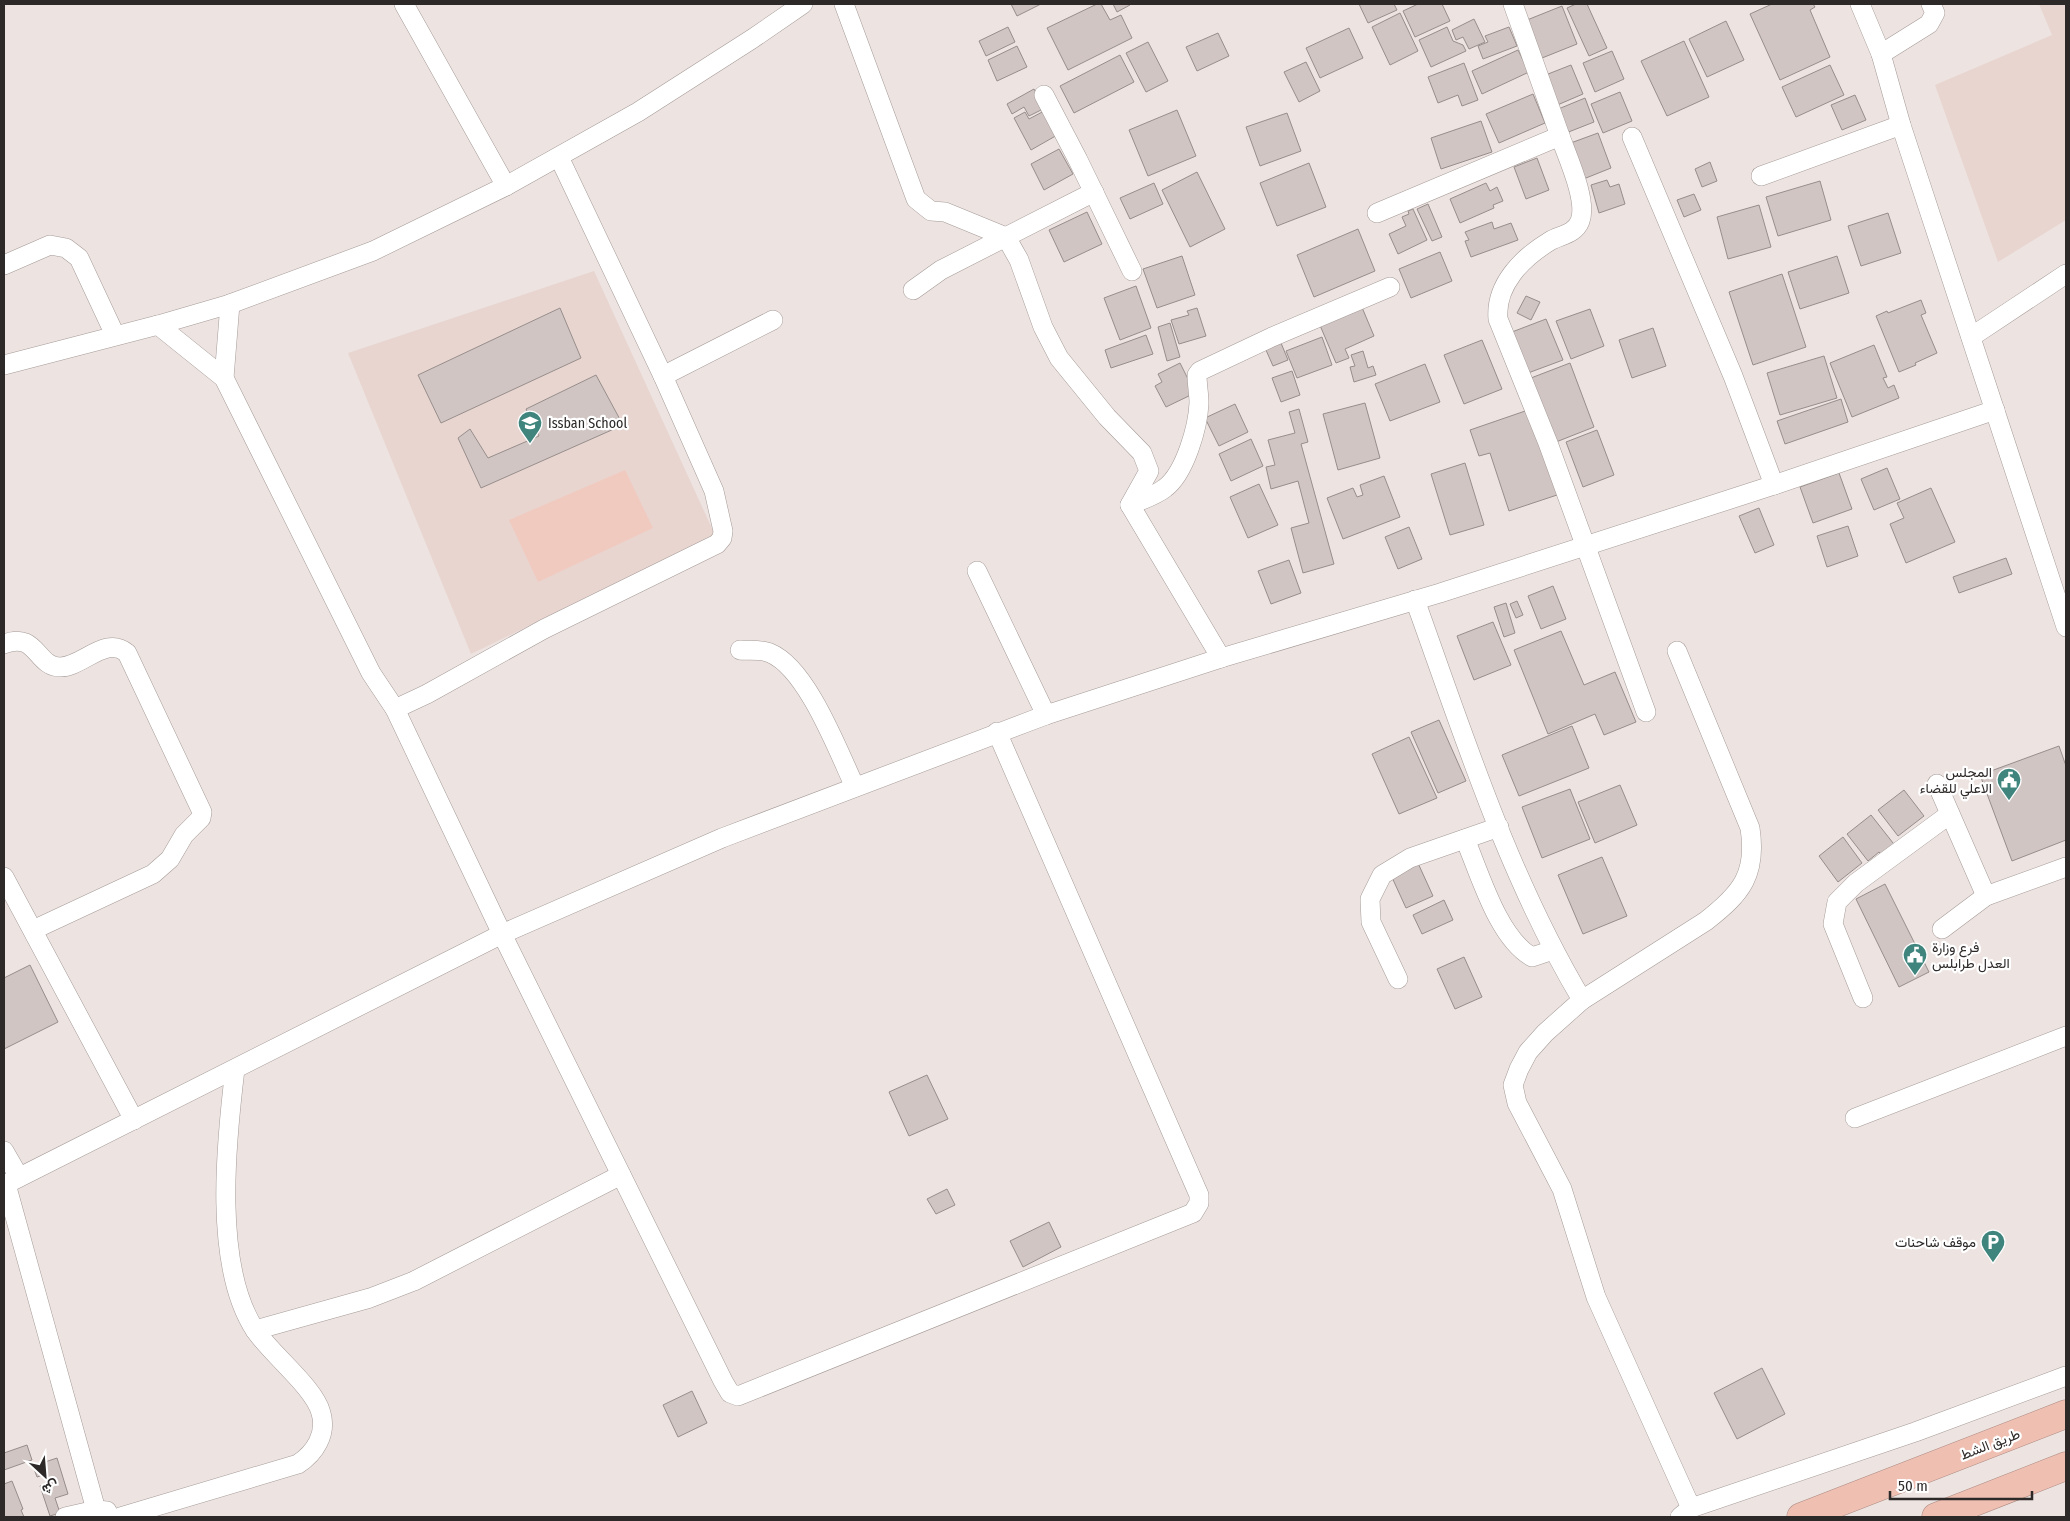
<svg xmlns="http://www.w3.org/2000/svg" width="2070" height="1521" font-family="'Fira Sans Condensed',Vazirmatn,sans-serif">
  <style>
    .built { fill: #e8d5d0 }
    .green { fill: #f1cabf }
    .building { fill: #d0c5c3; stroke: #978e8b }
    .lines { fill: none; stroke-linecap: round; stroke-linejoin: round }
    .minor-casing { stroke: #a59b98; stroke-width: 20 }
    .highway-casing { stroke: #ab8a82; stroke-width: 29 }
    .minor { stroke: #fff; stroke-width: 19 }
    .highway { stroke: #efbfb2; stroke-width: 28 }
    .labels { text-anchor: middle; stroke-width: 4.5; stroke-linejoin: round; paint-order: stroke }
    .poi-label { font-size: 14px; fill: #2d2928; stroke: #fff; text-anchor: start }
    .street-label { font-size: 14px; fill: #2d2928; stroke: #fff }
  </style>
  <rect width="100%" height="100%" fill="#ede3e0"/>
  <g class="built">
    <polygon points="2039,4 2066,4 2066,220 1998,262 1935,85 2052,35"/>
    <polygon points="594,271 715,535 471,654 348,353"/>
  </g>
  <polygon class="green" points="625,470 653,528 538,582 509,520"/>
  <g class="building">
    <polygon points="1011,4 1041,4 1017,16"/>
    <polygon points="1097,4 1101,4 1110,20 1121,15 1132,38 1068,70 1047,28"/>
    <polygon points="1113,4 1130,4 1130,5 1117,12"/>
    <polygon points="1359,4 1394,4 1397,10 1368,23"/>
    <polygon points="1418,4 1442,4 1450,21 1415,37 1403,11"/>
    <polygon points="1576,4 1587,4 1607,48 1589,56 1567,8"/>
    <polygon points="1772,4 1813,4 1815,7 1810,10 1830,57 1780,80 1750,14"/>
    <polygon points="1562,6 1577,44 1542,58 1527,20"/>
    <polygon points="1400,13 1418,51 1390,65 1372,27"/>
    <polygon points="1474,19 1485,42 1469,49 1463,37 1456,40 1452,30"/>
    <polygon points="1726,21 1744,60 1707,77 1689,39"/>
    <polygon points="1008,27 1015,42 986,56 979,41"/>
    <polygon points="1447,27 1453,41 1463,45 1466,51 1431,67 1419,40"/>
    <polygon points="1509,27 1517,46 1483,59 1478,46 1488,42 1485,36"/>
    <polygon points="1349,28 1363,58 1320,78 1306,48"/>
    <polygon points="1218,33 1229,56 1197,71 1186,47"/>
    <polygon points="1684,41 1709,97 1667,116 1641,61"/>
    <polygon points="1148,42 1168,81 1146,92 1126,53"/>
    <polygon points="1017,46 1027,67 997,81 988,60"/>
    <polygon points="1518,50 1529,72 1482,94 1472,71"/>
    <polygon points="1612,51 1624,79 1595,92 1583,63"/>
    <polygon points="1120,55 1134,82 1074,113 1060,86"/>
    <polygon points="1306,62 1320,91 1299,102 1284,72"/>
    <polygon points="1464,63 1478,100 1462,106 1458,95 1438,103 1428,77"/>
    <polygon points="1571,65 1583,94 1555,106 1543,76"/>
    <polygon points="1830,65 1844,95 1796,117 1782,87"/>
    <polygon points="1034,89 1045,108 1029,116 1024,107 1012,114 1007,104"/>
    <polygon points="1620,92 1632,121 1603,133 1591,104"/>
    <polygon points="1533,94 1545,123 1499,143 1486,114"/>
    <polygon points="1855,95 1866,120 1842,130 1831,105"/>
    <polygon points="1585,98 1594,122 1566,133 1556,110"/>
    <polygon points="1046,110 1059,134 1031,150 1014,118 1025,112 1029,119"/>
    <polygon points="1177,110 1196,156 1148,176 1129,130"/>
    <polygon points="1287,113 1301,151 1260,166 1246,127"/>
    <polygon points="1481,121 1492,152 1441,169 1431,138"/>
    <polygon points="1598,133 1611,168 1581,180 1568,144"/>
    <polygon points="1059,149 1073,174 1044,190 1031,164"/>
    <polygon points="1537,158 1549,190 1526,199 1514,167"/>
    <polygon points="1710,162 1717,181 1702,187 1695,169"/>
    <polygon points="1309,163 1326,207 1277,226 1260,183"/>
    <polygon points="1197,172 1225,229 1190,247 1162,190"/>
    <polygon points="1607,180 1610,187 1619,184 1625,204 1599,213 1591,185"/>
    <polygon points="1820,181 1831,220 1778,236 1766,197"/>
    <polygon points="1154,183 1163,204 1130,219 1120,198"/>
    <polygon points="1486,183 1490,191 1497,187 1503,201 1493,205 1494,208 1460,223 1450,199"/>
    <polygon points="1694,194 1701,210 1684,217 1677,200"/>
    <polygon points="1428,204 1442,237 1432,241 1417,209"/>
    <polygon points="1759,205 1771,247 1728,259 1717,217"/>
    <polygon points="1413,209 1427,240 1398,254 1389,234 1406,226 1402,217 1409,214 1408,211"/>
    <polygon points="1087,212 1102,244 1064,262 1049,230"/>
    <polygon points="1888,213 1901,253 1861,266 1848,226"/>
    <polygon points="1492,222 1494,229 1511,223 1518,240 1471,257 1465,241 1469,240 1465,232"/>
    <polygon points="1358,229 1375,271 1314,297 1297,255"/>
    <polygon points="1440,252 1452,281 1411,298 1399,269"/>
    <polygon points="1182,256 1195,295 1157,308 1143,269"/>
    <polygon points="1837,256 1849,293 1800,309 1788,272"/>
    <polygon points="1782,274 1806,347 1753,365 1729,292"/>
    <polygon points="1136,286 1151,328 1120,340 1104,298"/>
    <polygon points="1526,296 1540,302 1531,320 1517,313"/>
    <polygon points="1921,300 1926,313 1921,315 1937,353 1915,363 1916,365 1899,372 1876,316 1887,311 1888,313"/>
    <polygon points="1361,305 1374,336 1345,349 1349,358 1336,363 1319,323"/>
    <polygon points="560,308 581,358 441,423 418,375"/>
    <polygon points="1197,308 1206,336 1179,344 1171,320 1189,315 1187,311"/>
    <polygon points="1590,309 1604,346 1571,359 1556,321"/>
    <polygon points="1546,319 1563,360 1528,373 1512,332"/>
    <polygon points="1170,323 1180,357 1167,361 1158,327"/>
    <polygon points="1653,328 1666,366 1632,378 1619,340"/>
    <polygon points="1146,335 1153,354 1111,368 1105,350"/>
    <polygon points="1322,337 1332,365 1297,378 1286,351"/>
    <polygon points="1482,340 1502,389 1464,404 1444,355"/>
    <polygon points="1281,343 1288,360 1273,366 1266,350"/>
    <polygon points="1874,345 1887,377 1883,378 1888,388 1894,385 1899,398 1852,417 1830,363"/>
    <polygon points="1363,351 1368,368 1373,366 1376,375 1354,382 1350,367 1355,366 1351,355"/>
    <polygon points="1824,356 1837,398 1780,415 1767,373"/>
    <polygon points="1180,363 1195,393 1166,407 1155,386 1162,382 1158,374"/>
    <polygon points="1570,363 1594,427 1556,442 1531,378"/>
    <polygon points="1425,364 1440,402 1390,421 1375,384"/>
    <polygon points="1292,371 1300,395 1281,402 1272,378"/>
    <polygon points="596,375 623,425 481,488 458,438 470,429 488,458 539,436 526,409"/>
    <polygon points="1841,399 1848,422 1785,444 1777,421"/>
    <polygon points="1365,403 1380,458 1338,470 1323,414"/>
    <polygon points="1235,404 1248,432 1219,446 1205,418"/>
    <polygon points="1299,409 1308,442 1301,444 1334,564 1303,573 1291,528 1309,523 1298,481 1271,489 1266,467 1275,465 1268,440 1295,433 1289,412"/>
    <polygon points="1531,409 1560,494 1509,511 1490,453 1479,456 1470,430"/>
    <polygon points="1597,430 1614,475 1583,487 1566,442"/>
    <polygon points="1251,439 1263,466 1231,481 1219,454"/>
    <polygon points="1465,463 1484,525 1450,535 1431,474"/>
    <polygon points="1887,468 1900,499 1874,510 1861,479"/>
    <polygon points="1839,473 1852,509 1813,523 1800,487"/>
    <polygon points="1384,476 1400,517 1343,539 1327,498 1353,488 1357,497 1363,495 1360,485"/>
    <polygon points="1259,484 1278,525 1248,538 1230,497"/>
    <polygon points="1931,488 1955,542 1906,563 1890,524 1904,518 1897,503"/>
    <polygon points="1759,508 1774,545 1755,553 1739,516"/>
    <polygon points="1848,526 1858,556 1827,567 1817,536"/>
    <polygon points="1409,527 1422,559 1398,569 1385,537"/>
    <polygon points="2006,558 2012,574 1959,593 1953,577"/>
    <polygon points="1289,560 1301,593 1271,604 1258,571"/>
    <polygon points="1553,586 1566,619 1541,629 1528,596"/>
    <polygon points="1517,601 1523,615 1516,618 1510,604"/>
    <polygon points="1506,603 1515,633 1504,637 1494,607"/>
    <polygon points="1493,622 1511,665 1474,680 1457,636"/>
    <polygon points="1561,631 1584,685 1615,672 1636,722 1604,735 1595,714 1548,734 1514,650"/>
    <polygon points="1439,720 1466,781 1438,793 1411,732"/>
    <polygon points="1572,726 1589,768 1519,796 1502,755"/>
    <polygon points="1409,737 1437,798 1399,814 1372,754"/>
    <polygon points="2059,746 2066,766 2066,840 2012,861 1980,775"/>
    <polygon points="1620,785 1637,825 1595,843 1578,802"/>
    <polygon points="1570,789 1590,839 1542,858 1522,807"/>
    <polygon points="1904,790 1924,816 1898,836 1878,810"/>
    <polygon points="1871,815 1897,848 1884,858 1879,852 1868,861 1847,834"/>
    <polygon points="1843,837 1862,863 1838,882 1819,856"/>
    <polygon points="1602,857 1627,916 1583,934 1558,875"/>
    <polygon points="1417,861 1433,896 1406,908 1390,873"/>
    <polygon points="1885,884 1929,972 1899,987 1856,899"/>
    <polygon points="1444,900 1453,920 1422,934 1413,915"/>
    <polygon points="1464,957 1482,997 1455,1009 1437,969"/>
    <polygon points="30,965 58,1022 4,1049 4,978"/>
    <polygon points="927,1075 948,1119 909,1136 889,1092"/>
    <polygon points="947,1189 955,1205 936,1214 927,1199"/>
    <polygon points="1049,1222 1061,1247 1023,1267 1010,1241"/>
    <polygon points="1762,1368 1785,1414 1737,1439 1714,1393"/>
    <polygon points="692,1391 707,1423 678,1437 663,1405"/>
    <polygon points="27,1445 32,1460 4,1470 4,1453"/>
    <polygon points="57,1458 68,1494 55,1498 60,1513 50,1516 40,1486 49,1483 46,1474 37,1477 33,1466"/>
    <polygon points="12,1481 23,1509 21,1510 24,1517 4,1517 4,1484"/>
  </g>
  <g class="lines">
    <defs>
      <g id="minor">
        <polyline points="404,4 506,186"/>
        <polyline points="844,4 916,199 931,211 945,212 1006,237 1019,260 1043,327 1059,358 1107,417 1142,453 1149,471 1130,505 1221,658"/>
        <polyline points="1860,4 1881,54 1901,125 2066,627"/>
        <polyline points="1881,54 1929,24 1935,13 1931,4"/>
        <polyline points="1044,95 1078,160 1132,271"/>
        <path d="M1560,136C1567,156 1588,201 1580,221C1575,234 1561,235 1550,241C1522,258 1495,285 1498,319L1548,443L1646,712"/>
        <polyline points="1632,137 1733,376 1774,485"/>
        <polyline points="1761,176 1901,125"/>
        <polyline points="1377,213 1560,136 1513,4"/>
        <polyline points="4,265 50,245 66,248 79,258 115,335"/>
        <polyline points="913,290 941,270 1094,192"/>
        <polyline points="158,325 224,378 371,673 395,709 502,934 723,1381 730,1393 738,1396 1193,1213 1199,1203 1199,1195 997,732"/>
        <polyline points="1971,337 2066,274"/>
        <polyline points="4,365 158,325 230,304 373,251 506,186 638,112 752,39 803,4"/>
        <polyline points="663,376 773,320"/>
        <polyline points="224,378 230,304"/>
        <path d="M1130,505C1141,500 1155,496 1165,488C1185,473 1198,427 1199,403C1199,394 1197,384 1197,375L1200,371L1272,337L1390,287"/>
        <polyline points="977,571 1046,715"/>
        <path d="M1415,600C1464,736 1508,876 1582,1000"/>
        <path d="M4,644C37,631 36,667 60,667C83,667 105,635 127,653L202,812L201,818L184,835L170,859L153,874L33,930"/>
        <path d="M740,650C749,651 762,649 770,653C807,668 838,751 855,787"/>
        <path d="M1677,651L1750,828C1757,874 1742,893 1706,921L1582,1000L1545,1033L1528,1052L1519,1069L1513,1085L1517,1103L1562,1189L1596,1297L1691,1508"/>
        <polyline points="395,709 427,694 544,629 717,544 722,538 723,531 714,491 663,376 559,157"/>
        <polyline points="1937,784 1986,896"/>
        <path d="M1465,839C1480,874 1498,938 1532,957L1553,950"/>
        <polyline points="4,877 134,1120"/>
        <polyline points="1942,929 1986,896 2066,867"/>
        <polyline points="1398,979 1371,922 1370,899 1382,875 1410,858 1499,827"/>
        <polyline points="1863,998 1833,924 1837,902 1856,883 1950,814"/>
        <polyline points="1855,1118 2066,1036"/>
        <polyline points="4,1151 19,1177"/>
        <polyline points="6,1184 96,1510"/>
        <polyline points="4,1185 502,934 722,838 1046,715 1221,658 1440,593 1774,485 1995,410"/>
        <polyline points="255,1330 370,1298 414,1281 621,1175"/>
        <polyline points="65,1517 96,1510 107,1511"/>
        <path d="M120,1517L298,1464C315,1453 327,1434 321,1413C315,1388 271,1354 255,1330C213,1266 226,1143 235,1069"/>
        <polyline points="1680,1517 1691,1508 1915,1432 2066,1376"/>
      </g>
      <g id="highway">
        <polyline points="1801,1517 2066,1414"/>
        <polyline points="1936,1517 2066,1466"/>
      </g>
    </defs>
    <use href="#minor" class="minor-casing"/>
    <use href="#highway" class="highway-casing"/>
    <use href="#minor" class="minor"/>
    <use href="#highway" class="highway"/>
  </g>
  <defs>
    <symbol id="school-pin" viewBox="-11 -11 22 30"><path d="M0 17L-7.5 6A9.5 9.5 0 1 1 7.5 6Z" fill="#3f857d" stroke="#fff"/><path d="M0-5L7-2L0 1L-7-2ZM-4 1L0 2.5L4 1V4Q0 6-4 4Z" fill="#fff"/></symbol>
    <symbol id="civic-pin" viewBox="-11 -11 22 30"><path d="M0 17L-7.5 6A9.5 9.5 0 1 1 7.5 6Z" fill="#3f857d" stroke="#fff"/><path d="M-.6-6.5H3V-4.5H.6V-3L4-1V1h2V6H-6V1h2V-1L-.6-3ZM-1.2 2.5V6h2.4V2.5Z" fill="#fff"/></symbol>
    <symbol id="parking-pin" viewBox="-11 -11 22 30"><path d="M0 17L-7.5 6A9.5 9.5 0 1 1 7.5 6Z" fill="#3f857d" stroke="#fff"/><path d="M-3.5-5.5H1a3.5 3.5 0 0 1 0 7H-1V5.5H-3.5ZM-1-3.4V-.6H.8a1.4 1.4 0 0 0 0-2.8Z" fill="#fff"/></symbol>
  </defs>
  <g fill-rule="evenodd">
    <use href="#school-pin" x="516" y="409" width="28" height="38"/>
    <use href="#civic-pin" x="1995" y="766" width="28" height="38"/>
    <use href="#civic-pin" x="1901" y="941" width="28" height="38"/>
    <use href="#parking-pin" x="1979" y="1228" width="28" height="38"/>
  </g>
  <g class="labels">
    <g class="poi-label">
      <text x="548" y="428">Issban School</text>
      <text x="1992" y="777" text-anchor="end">المجلس<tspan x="1992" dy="16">الاعلي للقضاء</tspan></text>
      <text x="1932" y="952">فرع وزارة<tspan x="1932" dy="16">العدل طرابلس</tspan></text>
      <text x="1976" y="1247" text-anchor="end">موقف شاحنات</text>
    </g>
    <g class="street-label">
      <text transform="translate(1990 1444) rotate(-21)" y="5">طريق الشط</text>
    </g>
  </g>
  <rect width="2070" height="1521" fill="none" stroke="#2d2928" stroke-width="10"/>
  <g transform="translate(45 1476) rotate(154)" stroke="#ffffff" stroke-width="4" paint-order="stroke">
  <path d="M0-4L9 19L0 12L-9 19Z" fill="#2d2928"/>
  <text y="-8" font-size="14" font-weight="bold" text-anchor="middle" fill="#2d2928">ش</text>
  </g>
  <path d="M1890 1491v8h142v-8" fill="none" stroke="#2d2928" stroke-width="2.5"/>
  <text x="1898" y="1491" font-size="15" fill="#2d2928" stroke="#ffffff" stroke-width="4" paint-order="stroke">50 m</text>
</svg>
